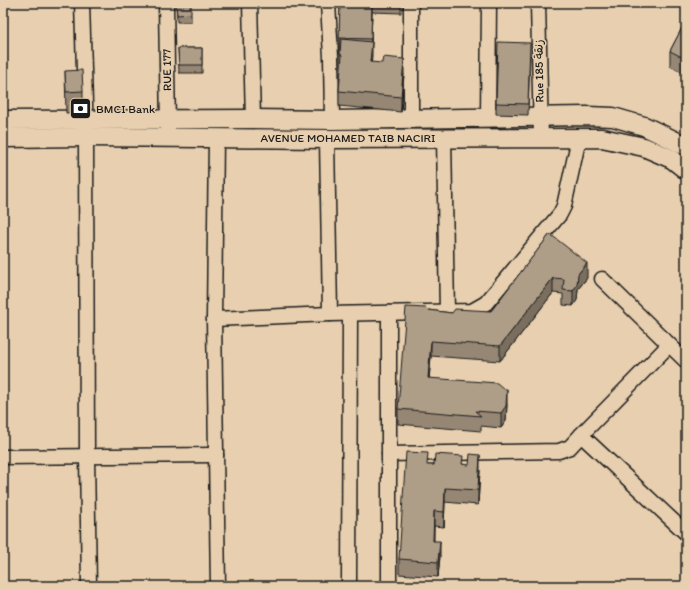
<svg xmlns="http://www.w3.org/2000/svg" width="689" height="589" font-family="Itim,'Playpen Sans Arabic',sans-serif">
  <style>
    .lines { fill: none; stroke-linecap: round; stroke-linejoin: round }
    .minor-casing { stroke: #1c1c1c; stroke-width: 17 }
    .tertiary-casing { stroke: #1c1c1c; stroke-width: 21 }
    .minor { stroke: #e7cfaf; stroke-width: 14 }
    .tertiary { stroke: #e7cfaf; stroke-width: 18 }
    .wall { fill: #968774; stroke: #1c1c1c }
    .shaded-wall { fill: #7a6e5e; stroke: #1c1c1c }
    .building { fill: #ae9d87; stroke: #1c1c1c }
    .labels { text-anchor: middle; stroke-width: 3; stroke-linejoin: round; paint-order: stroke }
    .street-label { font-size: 12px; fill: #1c1c1c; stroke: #e7cfaf }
    .poi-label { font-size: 12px; fill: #1c1c1c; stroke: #e7cfaf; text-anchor: start }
  </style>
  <rect width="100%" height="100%" fill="#e7cfaf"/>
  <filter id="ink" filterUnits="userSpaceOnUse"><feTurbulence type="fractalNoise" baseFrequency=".025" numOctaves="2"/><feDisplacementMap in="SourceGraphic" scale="8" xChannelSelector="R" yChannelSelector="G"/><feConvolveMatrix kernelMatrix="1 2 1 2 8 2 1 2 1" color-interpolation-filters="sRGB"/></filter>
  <g filter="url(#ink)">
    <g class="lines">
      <defs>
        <g id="minor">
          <polyline points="82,3 86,137 87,457 89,586"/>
          <polyline points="166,3 168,128"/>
          <polyline points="250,3 253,119"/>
          <polyline points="328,3 331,57 332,120"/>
          <polyline points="411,3 411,118"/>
          <polyline points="538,3 541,138"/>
          <polyline points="488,118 489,3"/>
          <polyline points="216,137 214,319 218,586"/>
          <polyline points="444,138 447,312"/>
          <polyline points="327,139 330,314"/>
          <polyline points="602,279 686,361"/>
          <polyline points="214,319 330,314 472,311 486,303 560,214 564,206 579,138"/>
          <polyline points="581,435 669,345"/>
          <polyline points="389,454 559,451 570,447 581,435 686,533"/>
          <polyline points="3,457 216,455"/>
          <polyline points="349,586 350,314"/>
          <polyline points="389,586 389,313"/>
        </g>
        <g id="tertiary">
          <polyline points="3,120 253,119 332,120 587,116 613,117 644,126 686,146"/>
          <polyline points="3,138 86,137 327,139 602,138 644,147 672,159 686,170"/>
        </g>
      </defs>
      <use href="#minor" class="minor-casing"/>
      <use href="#tertiary" class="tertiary-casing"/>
      <use href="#minor" class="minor"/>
      <use href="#tertiary" class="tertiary"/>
    </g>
    <g class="wall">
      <polygon points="176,3 191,14 191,22 177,22"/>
      <polygon points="281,3 310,3 310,5 282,6"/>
      <polygon points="340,3 401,3 401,13 372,12 371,42 371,62 404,74 401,112 339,106 339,91 341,70 340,69 340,53 339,53"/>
      <polygon points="686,20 686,74 670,66 670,51"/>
      <polygon points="178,48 202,48 202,73 179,73"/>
      <polygon points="530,55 528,115 496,114 496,103"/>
      <polygon points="65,71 83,91 83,112 66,113"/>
      <polygon points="550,234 587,278 578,289 577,300 573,306 563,305 563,294 553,293 500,361 431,356 429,378 507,404 506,421 501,428 481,426 481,431 398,424 398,409 428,310 452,313 491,311"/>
      <polygon points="463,464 480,470 478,505 445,502 444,527 434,526 434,541 440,556 438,577 399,574 399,559 428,465"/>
    </g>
    <g class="shaded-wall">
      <polygon points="372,3 371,48 372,42 372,57 370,77"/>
      <polygon points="404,59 404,74 401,112 401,97"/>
      <polygon points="587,263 587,278 578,289 577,300 573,306 573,291 578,274"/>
      <polygon points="553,278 553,293 500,361 500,346"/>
      <polygon points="431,341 431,356 428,393 428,378"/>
      <polygon points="507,389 507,404 506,421 501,428 501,413"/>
      <polygon points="480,455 480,470 478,505 478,490"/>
      <polygon points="445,488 445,502 444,527 444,512"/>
      <polygon points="434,511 434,526 433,556 433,541"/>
      <polygon points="440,541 440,556 438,577 438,562"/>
    </g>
    <g class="building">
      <polygon points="176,3 191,3 191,14 177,15"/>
      <polygon points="340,3 372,3 371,39 339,38"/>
      <polygon points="686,20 686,59 670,51"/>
      <polygon points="341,39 372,42 370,62 382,63 383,57 404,59 401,97 339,91 342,55 340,54"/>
      <polygon points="498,42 530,43 528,104 496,103"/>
      <polygon points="178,48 202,48 202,65 179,65"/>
      <polygon points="82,70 83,91 66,92 65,71"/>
      <polygon points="550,234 587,263 578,274 577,285 573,291 563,290 564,279 553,278 500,346 431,341 428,378 497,383 504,389 507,389 506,406 501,413 475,411 481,416 398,409 406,307 426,308 428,310 452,313 455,309 491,311"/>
      <polygon points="406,452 428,453 427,465 434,465 435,454 463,456 462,464 469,465 470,454 480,455 478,490 445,488 444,512 434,511 433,541 440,541 438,562 399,559"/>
    </g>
  </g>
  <defs>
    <symbol id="bank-square" viewBox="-11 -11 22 22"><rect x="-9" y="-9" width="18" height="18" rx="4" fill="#1c1c1c" stroke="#e7cfaf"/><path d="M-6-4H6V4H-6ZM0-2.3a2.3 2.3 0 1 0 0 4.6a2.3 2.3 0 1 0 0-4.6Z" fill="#fff"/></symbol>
  </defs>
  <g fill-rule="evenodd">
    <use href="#bank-square" x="68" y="96" width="25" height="25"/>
  </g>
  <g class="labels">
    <g class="street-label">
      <text transform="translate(167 70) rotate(-91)" y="4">RUE 177</text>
      <text transform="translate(539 71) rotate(-91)" y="4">Rue 185 زنقة</text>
      <text x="348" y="142">AVENUE MOHAMED TAIB NACIRI</text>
    </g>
    <g class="poi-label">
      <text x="96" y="113">BMCI Bank</text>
    </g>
  </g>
  <rect width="689" height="589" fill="none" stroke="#e7cfaf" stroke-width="16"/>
  <rect x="8" y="8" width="673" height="573" fill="none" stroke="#1c1c1c" stroke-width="1.5" filter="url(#ink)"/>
</svg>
